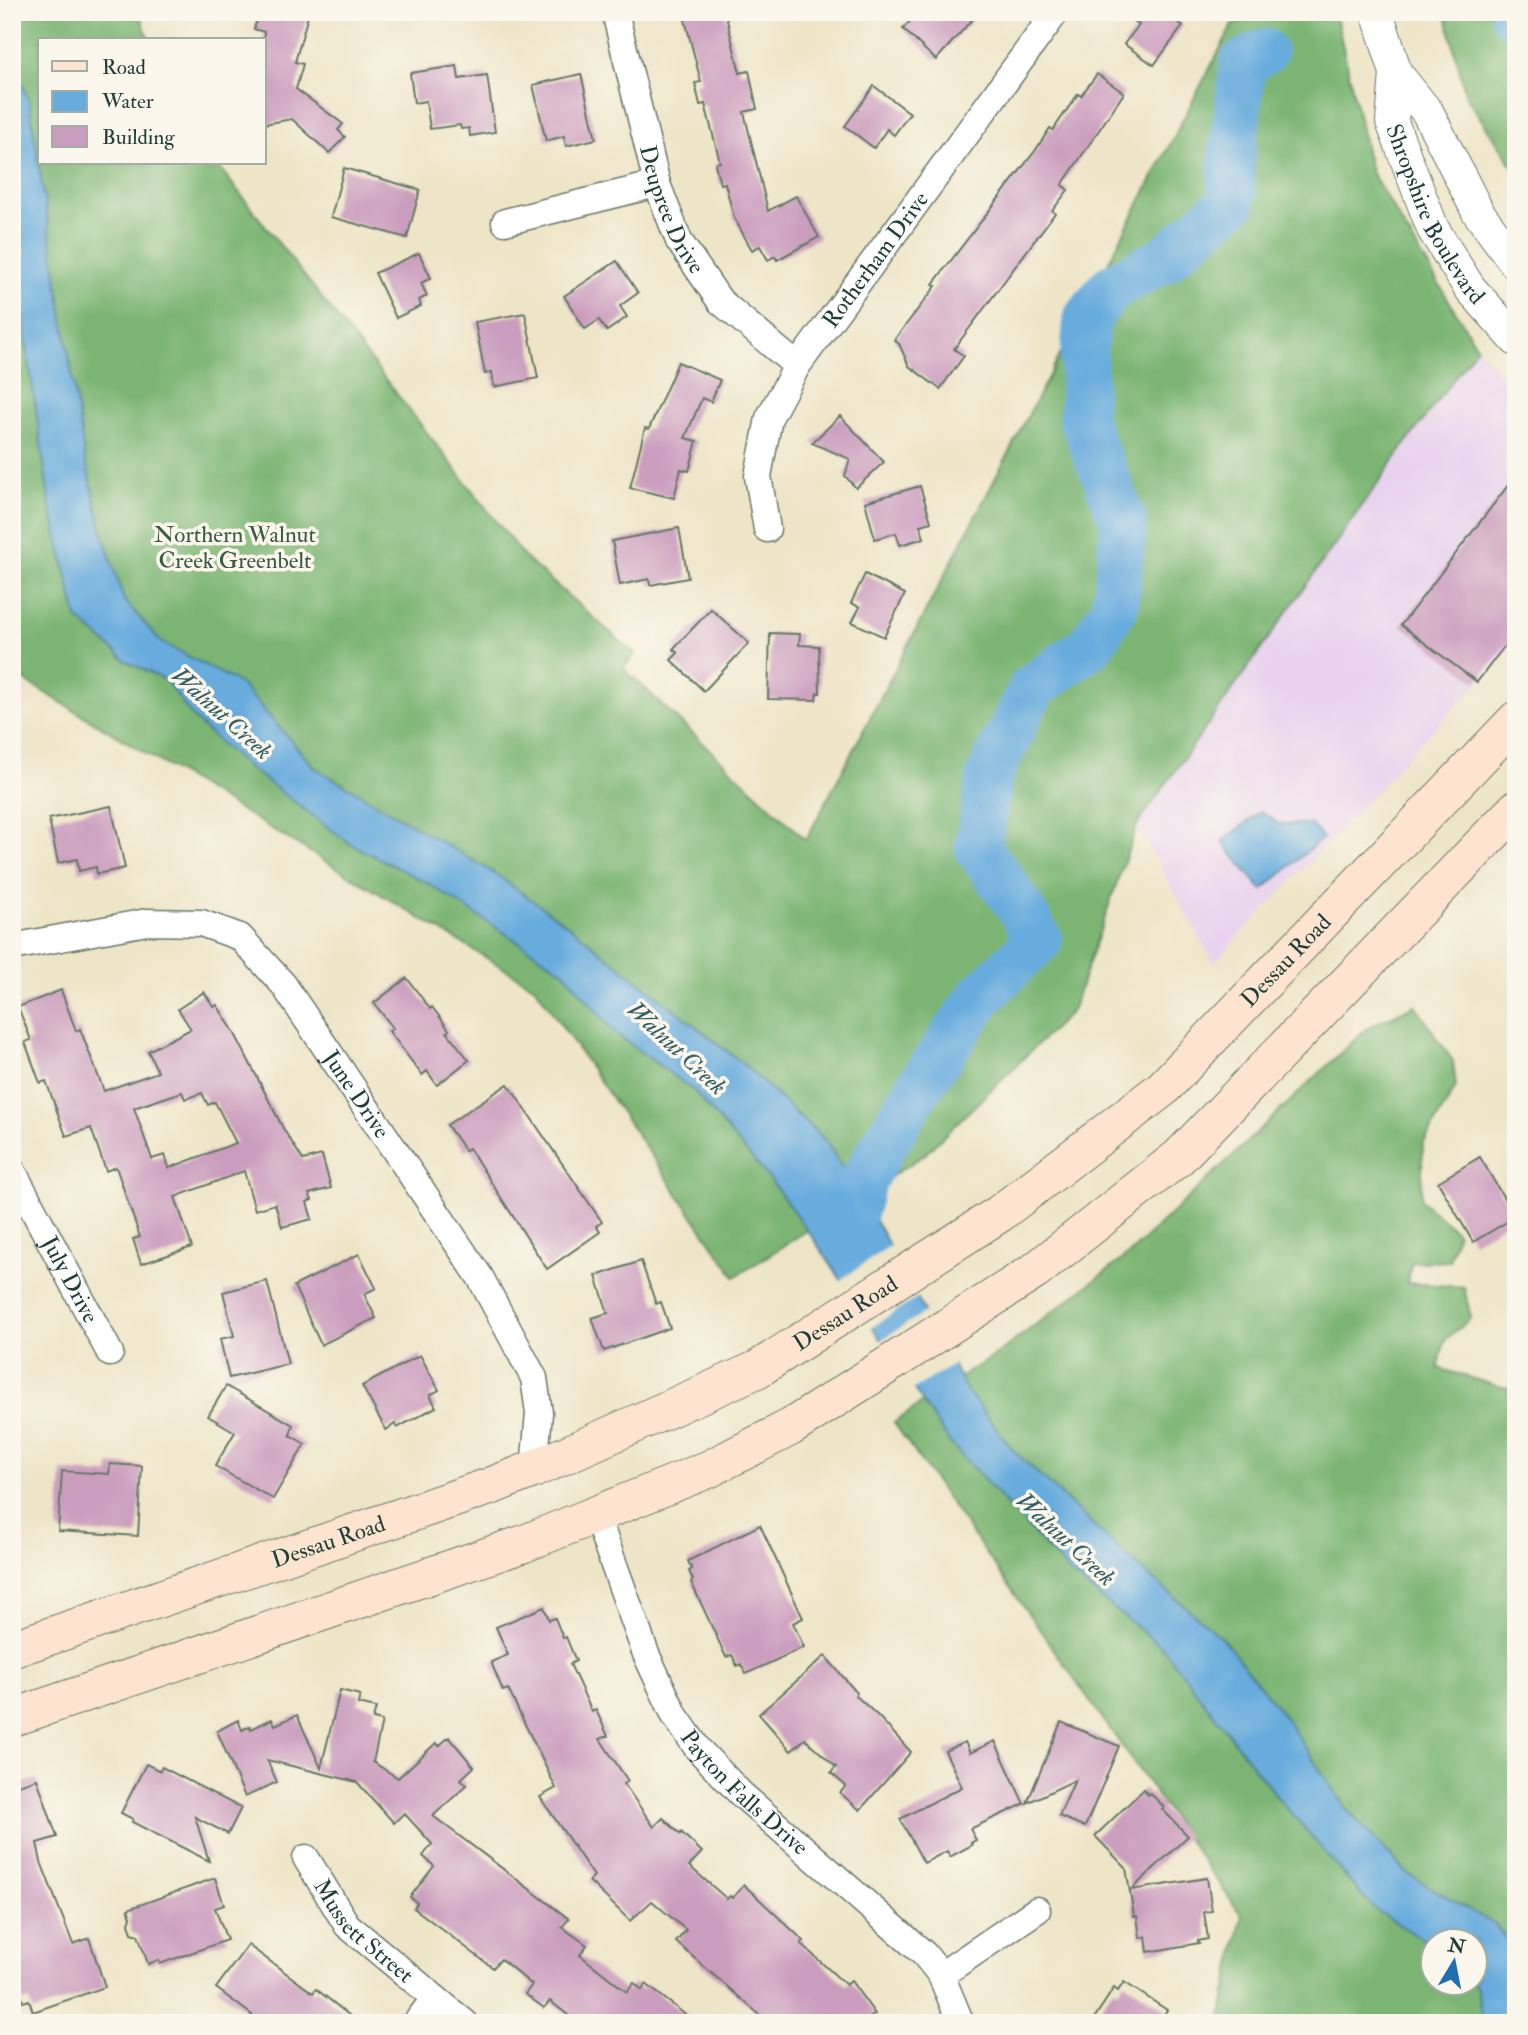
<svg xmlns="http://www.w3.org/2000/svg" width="1528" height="2035" font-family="'IM FELL Double Pica',serif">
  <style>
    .built { fill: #e8d2ee }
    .forest { fill: #7cb573; stroke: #4e7954; stroke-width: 2; fill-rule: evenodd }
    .water { fill: #67acdd; stroke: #437488; stroke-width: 2 }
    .pier { fill: #eee5c8 }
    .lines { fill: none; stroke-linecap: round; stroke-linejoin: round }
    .river { stroke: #67acdd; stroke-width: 47 }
    .building { fill: #ca9dbe; fill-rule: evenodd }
    .minor-casing { stroke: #677868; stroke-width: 29 }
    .tertiary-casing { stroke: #677868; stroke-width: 34 }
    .secondary-casing { stroke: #677868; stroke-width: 39 }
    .minor { stroke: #fff; stroke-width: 26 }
    .tertiary { stroke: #fff; stroke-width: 32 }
    .secondary { stroke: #fde4d1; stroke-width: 37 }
    .labels { text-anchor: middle; stroke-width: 7; stroke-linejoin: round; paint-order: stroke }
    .street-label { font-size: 23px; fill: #1f3d34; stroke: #fbf7ec }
    .park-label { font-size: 23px; fill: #385b44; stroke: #fbf7ec }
    .water-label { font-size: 24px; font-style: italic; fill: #355e67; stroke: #fbf7ec }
  </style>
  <rect width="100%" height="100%" fill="#fbf7ec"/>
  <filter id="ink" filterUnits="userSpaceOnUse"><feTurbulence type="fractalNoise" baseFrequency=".0143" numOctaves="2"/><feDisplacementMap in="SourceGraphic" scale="14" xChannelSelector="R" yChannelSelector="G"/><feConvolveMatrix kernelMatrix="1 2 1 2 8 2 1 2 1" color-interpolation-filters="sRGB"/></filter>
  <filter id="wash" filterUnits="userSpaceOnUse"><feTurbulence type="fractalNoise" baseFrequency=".00686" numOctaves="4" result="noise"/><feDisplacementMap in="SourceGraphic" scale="28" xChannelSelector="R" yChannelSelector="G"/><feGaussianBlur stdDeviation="1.57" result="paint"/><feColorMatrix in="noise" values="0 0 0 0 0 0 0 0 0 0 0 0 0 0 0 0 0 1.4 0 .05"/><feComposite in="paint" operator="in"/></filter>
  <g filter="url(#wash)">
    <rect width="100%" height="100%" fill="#eee5c8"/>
    <polygon class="built" points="1477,347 1516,393 1516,642 1214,963 1137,825 1399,453"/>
    <g class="forest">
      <polygon points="12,12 139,12 149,40 40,40 40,163 216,163 525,558 635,654 623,668 806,840 1233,24 1266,12 1335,12 1371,172 1477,347 1399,453 1137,825 1072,1011 924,1155 735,1277 535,987 22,679 12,613"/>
      <polygon points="1445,12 1516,12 1516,171 1466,96"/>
      <path d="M1415,1005L1453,1061L1456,1087L1423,1144L1421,1200L1457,1232L1449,1261L1412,1262L1407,1283L1464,1287L1471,1318L1445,1340L1438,1368L1497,1386L1516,1389V2023H1220L1242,1916L894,1423L951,1382L993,1357L1129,1254L1367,1028ZM1434,1940H1476V1982H1434Z"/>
    </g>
    <g class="water">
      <polygon points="12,59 29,101 85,458 105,541 124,600 161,642 241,684 314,767 491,871 569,926 741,1062 826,1141 883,1234 967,1391 1013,1450 1133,1562 1222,1638 1287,1720 1346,1809 1408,1874 1494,1924 1516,1950 1516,2023 1482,2023 1477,1988 1472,1983 1476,1982 1476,1940 1434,1940 1433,1946 1373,1908 1276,1796 1163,1648 1070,1573 950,1443 817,1244 769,1178 693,1090 615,1033 563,971 429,884 349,843 241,762 196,721 165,680 126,661 77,618 50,506 12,246"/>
      <polygon points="1261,811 1279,824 1310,824 1323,838 1262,890 1222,842"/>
    </g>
    <g class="pier">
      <polygon points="892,1244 920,1296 869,1329 838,1282"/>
      <polygon points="928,1310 956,1363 910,1391 878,1342"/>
    </g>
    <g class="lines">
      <g class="river">
        <polyline points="1514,15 1516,15"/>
        <polyline points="847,1233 864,1178 920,1085 981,996 1039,940 1020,907 978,848 990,774 1032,688 1090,646 1115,607 1124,523 1083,421 1084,349 1087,318 1111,288 1166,258 1232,202 1231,165 1243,63 1264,52"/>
      </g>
    </g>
    <g id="blocks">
      <g class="building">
        <polygon points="259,12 309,12 295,62 303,64 296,89 343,124 338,130 345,137 329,153 292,119 264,124 264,32 254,29"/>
        <polygon points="683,12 725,12 740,73 749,71 757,109 744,112 768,211 796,196 819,237 777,260 775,256 768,260 760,246 752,250 734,218 725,183 720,184 715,164 720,162 705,104 700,105 695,83 701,82"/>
        <polygon points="918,12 979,12 936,60 903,29"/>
        <polygon points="1121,12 1165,12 1183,26 1154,65 1124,44 1139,25"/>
        <polygon points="457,66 459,79 487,75 495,132 470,136 469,128 461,129 460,125 430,129 426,101 414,103 410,73"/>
        <polygon points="581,74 596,139 566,146 564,136 546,141 533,85"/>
        <polygon points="1097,74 1124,93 1062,185 1068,190 1052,211 1055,213 954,349 964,356 940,389 909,366 899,344 894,340 936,286 933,284 1035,151 1050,128 1053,130 1078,94 1081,96"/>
        <polygon points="874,86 910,113 894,135 887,129 874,148 845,126"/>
        <polygon points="344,168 420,190 407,238 331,217"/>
        <polygon points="419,253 431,278 421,283 427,296 419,300 421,306 396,318 375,273"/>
        <polygon points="617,261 638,293 620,306 627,317 607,331 599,320 585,329 564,296"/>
        <polygon points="525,313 538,378 494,387 492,372 485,374 475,322"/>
        <polygon points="678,362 720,380 711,402 702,398 685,438 697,441 689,471 681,469 674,498 630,488 645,428 649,429"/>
        <polygon points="840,416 884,462 856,488 845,476 850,459 812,443"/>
        <polygon points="1516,475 1516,631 1477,682 1401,625"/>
        <polygon points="920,486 931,522 920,525 924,538 900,545 896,533 875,539 865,502"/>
        <polygon points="679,528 688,578 650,585 649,579 620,585 612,541"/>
        <polygon points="865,574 905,594 884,637 852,622 860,607 851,603"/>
        <polygon points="711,609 749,643 704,691 671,660 678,653 673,649"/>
        <polygon points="770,633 800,634 799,645 819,646 820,693 817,693 816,700 768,699"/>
        <polygon points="111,806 125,868 97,874 96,867 79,871 77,859 58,863 49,819"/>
        <polygon points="407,978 430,1009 432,1007 442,1020 449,1030 447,1032 469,1060 437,1085 427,1071 422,1075 389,1031 393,1028 374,1003"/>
        <path d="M61,990L76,1031L80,1029L104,1091L158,1072L148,1051L191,1029L178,1009L204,992L214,1007L217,1005L234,1032L284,1130L303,1160L322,1155L331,1188L309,1194L312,1200L307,1202L312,1219L282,1227L275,1204L255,1210L244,1171L175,1197L192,1247L141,1264L133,1239L140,1237L116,1167L106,1171L91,1128L66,1136L46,1081L40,1083L25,1042L31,1040L18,1007ZM182,1092L185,1099L202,1093L208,1105L215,1102L236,1143L169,1168L165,1155L152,1159L134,1108Z"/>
        <polygon points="508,1084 602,1222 596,1226 600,1232 547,1269 469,1148 465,1151 447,1125"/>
        <polygon points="1480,1157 1515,1217 1473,1242 1438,1182"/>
        <polygon points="359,1254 376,1288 364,1294 376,1318 321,1345 294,1286"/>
        <polygon points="641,1261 656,1304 661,1302 670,1328 604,1351 592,1318 608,1313 596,1276"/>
        <polygon points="267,1281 288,1364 229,1378 220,1339 234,1336 223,1292"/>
        <polygon points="420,1355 439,1390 430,1395 436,1407 397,1428 395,1424 386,1430 362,1386"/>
        <polygon points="226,1386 293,1425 290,1435 305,1444 273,1499 215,1466 235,1432 208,1416"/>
        <polygon points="110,1464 142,1466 138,1536 58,1531 62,1471 109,1474"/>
        <polygon points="760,1525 803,1618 793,1623 804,1647 746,1674 741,1664 737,1666 732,1655 726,1657 691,1582 693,1580 689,1571 692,1569 688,1561"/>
        <polygon points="544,1607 549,1620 555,1618 563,1638 566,1637 576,1661 570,1664 592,1712 596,1710 608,1736 600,1739 628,1781 624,1784 654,1827 663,1818 680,1834 681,1832 702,1852 689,1866 727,1899 730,1896 732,1898 744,1885 804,1941 801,1944 846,1985 851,1981 875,2014 862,2023 769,2023 676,1942 686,1930 652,1901 630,1921 589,1881 594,1876 540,1797 556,1788 508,1689 503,1691 491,1662 508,1655 496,1627"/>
        <polygon points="825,1656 857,1693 855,1695 878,1716 911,1752 860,1810 840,1793 846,1786 831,1773 836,1767 805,1739 791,1751 759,1714"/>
        <polygon points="340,1690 360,1695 358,1704 376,1708 373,1719 382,1721 373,1762 398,1778 436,1743 439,1746 449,1737 474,1767 461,1779 467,1785 433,1816 569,1919 562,1927 587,1945 580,1955 627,1992 634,1983 642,1990 646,1984 696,2023 578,2023 550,2001 544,2008 525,1994 532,1985 501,1959 493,1968 414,1908 417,1903 410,1897 434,1866 423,1856 432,1844 404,1813 394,1823 357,1782 267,1760 277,1782 245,1797 217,1731 238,1720 242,1730 250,1726 251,1729 272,1719 275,1725 297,1715 321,1768"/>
        <polygon points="1061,1722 1119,1746 1085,1827 1059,1816 1075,1780 1027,1803"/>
        <polygon points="995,1741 1024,1804 970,1829 976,1840 971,1843 972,1845 950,1857 947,1851 924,1863 900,1819 962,1787 945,1751 965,1742 970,1753"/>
        <polygon points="146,1764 160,1771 162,1767 241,1808 228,1834 195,1817 209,1861 132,1822 133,1819 121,1813"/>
        <polygon points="37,1779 57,1837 37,1843 41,1862 73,1944 89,1938 105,1987 33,2012 29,2000 23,2002 20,1993 17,1994 12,1981 12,1787"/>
        <polygon points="1144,1789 1148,1795 1150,1793 1164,1807 1162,1809 1188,1836 1131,1890 1207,1878 1212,1911 1204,1912 1208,1939 1198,1941 1199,1943 1148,1952 1146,1936 1140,1938 1137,1916 1134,1916 1126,1868 1095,1836"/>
        <polygon points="215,1878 224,1905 215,1908 227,1940 160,1964 159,1960 148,1964 138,1935 132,1933 129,1923 131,1917 128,1909"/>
        <polygon points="248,1945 313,1993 316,1989 359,2023 246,2023 252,2015 216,1988"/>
        <polygon points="1124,1982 1167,2010 1158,2023 1091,2023 1114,1988 1118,1991"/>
      </g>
    </g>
  </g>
  <g filter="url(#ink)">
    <use href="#blocks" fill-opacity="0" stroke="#677868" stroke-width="2"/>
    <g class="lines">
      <defs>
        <g id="minor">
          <path id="s1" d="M615,12L657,184L679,241L720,301L797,366"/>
          <polyline points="505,222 657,184"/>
          <path id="s2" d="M767,529L758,476L769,418L797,366L1056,12"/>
          <path id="s3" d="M12,947L147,922L201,923L240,937L283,984L480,1277L534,1378L539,1413L534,1469"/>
          <path id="s4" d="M12,1170L110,1353"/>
          <path id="s5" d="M596,1515L646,1654L675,1716L698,1749L741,1794L924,1954L941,1975L961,2023"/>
          <path id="s6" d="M306,1858L347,1925L465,2023"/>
          <polyline points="941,1975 1037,1910"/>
          <polyline points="416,2023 434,1999"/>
        </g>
        <g id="tertiary">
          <path id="s7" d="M1377,12L1396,73L1392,122L1433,229L1469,287L1516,340"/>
          <polyline points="1396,73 1428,113 1478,212 1516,264"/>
        </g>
        <g id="secondary">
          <path id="s8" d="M12,1649L491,1486L534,1469L758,1369L999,1214L1162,1089L1516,720"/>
          <polyline points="12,1718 523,1544 709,1469 791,1427 1035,1271 1179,1157 1516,809"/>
        </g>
      </defs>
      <use href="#minor" class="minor-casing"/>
      <use href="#tertiary" class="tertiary-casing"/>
      <use href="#secondary" class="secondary-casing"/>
      <use href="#minor" class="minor"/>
      <use href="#tertiary" class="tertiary"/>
      <use href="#secondary" class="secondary"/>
    </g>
  </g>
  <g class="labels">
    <g class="street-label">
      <text dy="8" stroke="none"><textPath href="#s1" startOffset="206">Deupree Drive</textPath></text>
      <text dy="8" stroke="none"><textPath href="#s7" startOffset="215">Shropshire Boulevard</textPath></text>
      <text dy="8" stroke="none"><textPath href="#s2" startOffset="304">Rotherham Drive</textPath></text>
      <text dy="8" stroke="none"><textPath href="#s8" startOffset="1468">Dessau Road</textPath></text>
      <text dy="8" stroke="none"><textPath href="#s3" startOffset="429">June Drive</textPath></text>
      <text dy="8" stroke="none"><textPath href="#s4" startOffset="124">July Drive</textPath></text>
      <text dy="8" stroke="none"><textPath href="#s8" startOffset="901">Dessau Road</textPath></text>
      <text dy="8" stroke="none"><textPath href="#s8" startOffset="334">Dessau Road</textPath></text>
      <text dy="8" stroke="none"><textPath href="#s5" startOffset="320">Payton Falls Drive</textPath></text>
      <text dy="8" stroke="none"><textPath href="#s6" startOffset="94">Mussett Street</textPath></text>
    </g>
    <g class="park-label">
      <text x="235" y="542">Northern Walnut<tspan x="235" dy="26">Creek Greenbelt</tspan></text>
    </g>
    <g class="water-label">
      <text transform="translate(222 713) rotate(42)" y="8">Walnut Creek</text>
      <text transform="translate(677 1048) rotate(43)" y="8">Walnut Creek</text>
      <text transform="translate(1066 1539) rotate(43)" y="8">Walnut Creek</text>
    </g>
  </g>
  <rect width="1528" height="2035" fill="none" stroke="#fbf7ec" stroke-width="42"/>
  <rect x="38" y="38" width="228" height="126" fill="#fbf7ec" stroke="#a3ada2" stroke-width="2"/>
  <rect x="52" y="61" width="35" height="10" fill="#fde4d1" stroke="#a3ada2" stroke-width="2"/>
  <text x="102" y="74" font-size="21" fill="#1f3d34">Road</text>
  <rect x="52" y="91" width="35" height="21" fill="#67acdd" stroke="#a3ada2" stroke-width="2"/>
  <text x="102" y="108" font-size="21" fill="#1f3d34">Water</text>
  <rect x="52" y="126" width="35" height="21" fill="#ca9dbe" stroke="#a3ada2" stroke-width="2"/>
  <text x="102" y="144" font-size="21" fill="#1f3d34">Building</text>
  <g transform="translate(1454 1962) rotate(10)"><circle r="33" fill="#fbf7ec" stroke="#a3ada2" stroke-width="2"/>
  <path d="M0-5L12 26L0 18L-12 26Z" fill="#1f6fb2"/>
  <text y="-10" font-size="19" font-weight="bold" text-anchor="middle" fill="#1f3d34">N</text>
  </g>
</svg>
